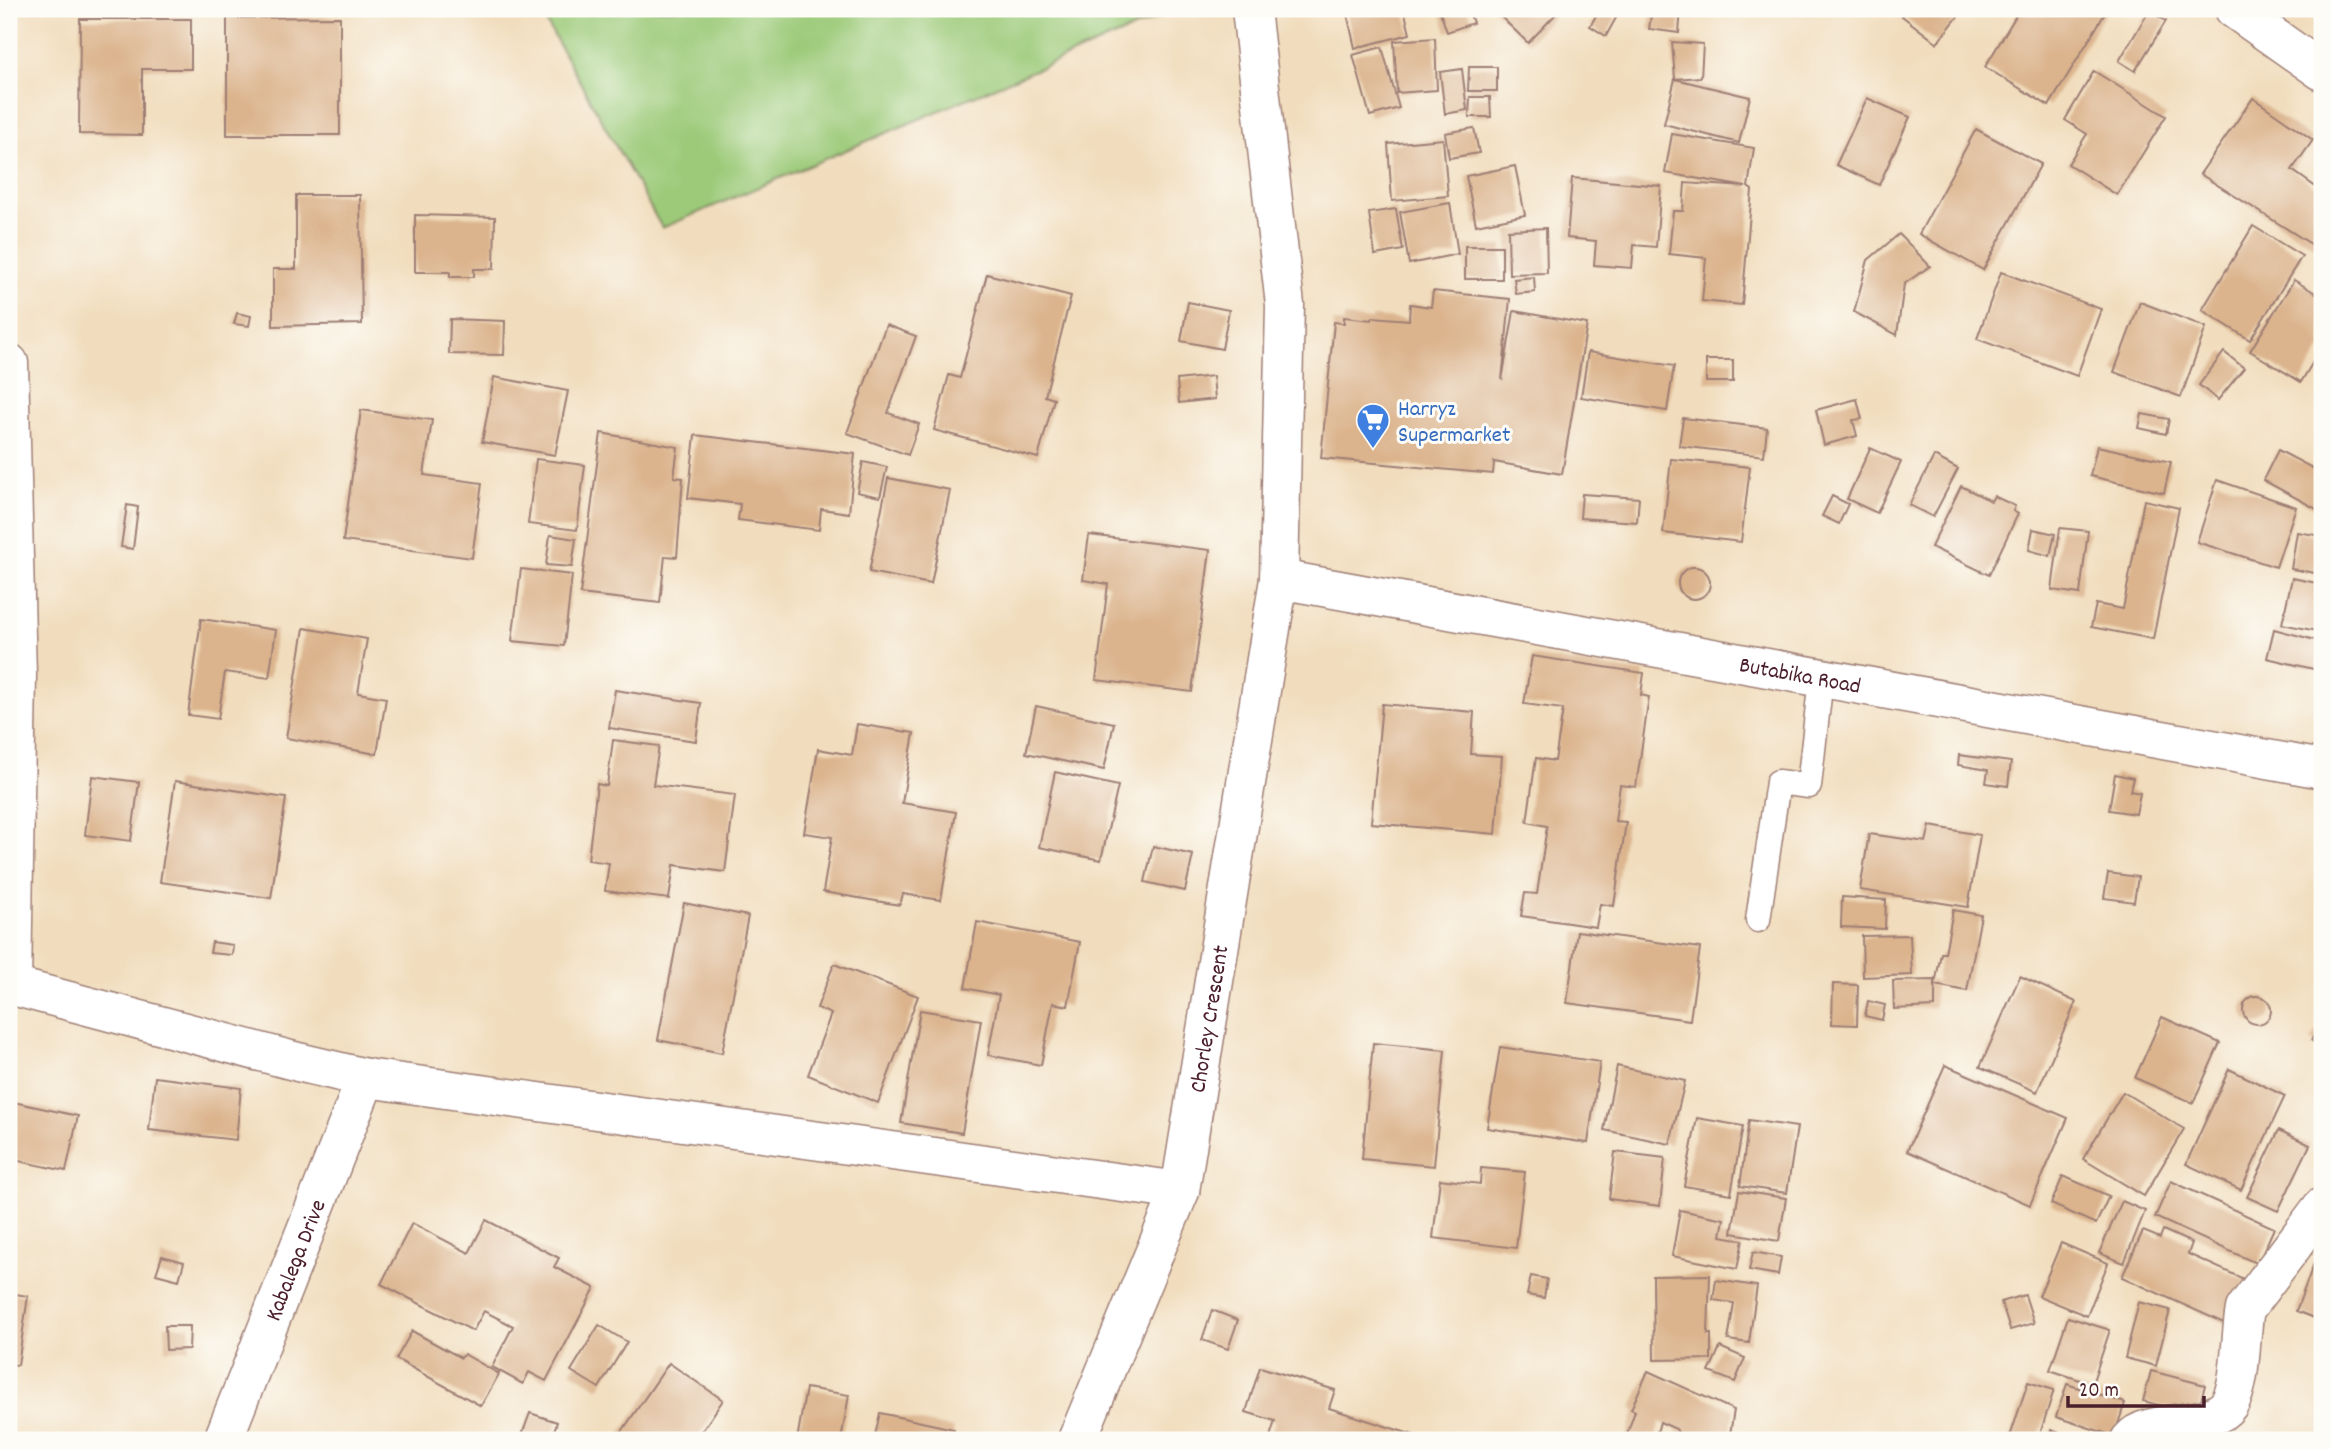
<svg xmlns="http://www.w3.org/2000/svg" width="2331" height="1449" font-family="Dekko,sans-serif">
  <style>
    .green { fill: #9cca79; stroke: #737452; stroke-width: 2 }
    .building { fill: #dbb48d }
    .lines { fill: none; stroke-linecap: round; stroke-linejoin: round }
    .service-casing { stroke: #9e7e74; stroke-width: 27 }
    .minor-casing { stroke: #9e7e74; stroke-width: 41 }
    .secondary-casing { stroke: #9e7e74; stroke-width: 41 }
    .service { stroke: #fff; stroke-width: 24 }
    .minor { stroke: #fff; stroke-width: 38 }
    .secondary { stroke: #fff; stroke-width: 38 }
    .labels { text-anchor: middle; stroke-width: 6; stroke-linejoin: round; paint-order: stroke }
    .shop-label { font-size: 23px; fill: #366cbe; stroke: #fdfcf7; text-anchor: start }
    .street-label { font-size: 23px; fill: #4a1f2b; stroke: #fdfcf7 }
  </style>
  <rect width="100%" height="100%" fill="#fdfcf7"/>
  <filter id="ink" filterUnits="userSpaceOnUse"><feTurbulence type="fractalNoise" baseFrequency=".0143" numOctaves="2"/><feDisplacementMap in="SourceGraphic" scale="14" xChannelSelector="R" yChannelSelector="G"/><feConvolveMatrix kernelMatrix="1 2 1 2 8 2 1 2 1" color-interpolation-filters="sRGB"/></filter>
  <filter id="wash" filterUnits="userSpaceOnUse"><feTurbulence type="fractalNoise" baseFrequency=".00686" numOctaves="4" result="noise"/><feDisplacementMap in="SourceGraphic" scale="28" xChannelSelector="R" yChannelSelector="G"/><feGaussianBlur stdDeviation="1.57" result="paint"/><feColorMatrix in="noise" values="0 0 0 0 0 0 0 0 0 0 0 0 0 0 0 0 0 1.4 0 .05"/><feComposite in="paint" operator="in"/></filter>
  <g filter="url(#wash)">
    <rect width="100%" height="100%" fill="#f1ddbd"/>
    <polygon class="green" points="539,9 1179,9 662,228"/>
    <g id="blocks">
      <g class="building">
        <polygon points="1346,9 1404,9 1410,34 1355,48"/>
        <polygon points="1439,9 1468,9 1473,23 1447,32"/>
        <polygon points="1493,9 1549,9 1555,15 1528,43"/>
        <polygon points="1600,9 1616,18 1606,36 1590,26"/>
        <polygon points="1652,9 1681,9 1679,33 1649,29"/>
        <polygon points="1893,9 1964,9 1937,43"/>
        <polygon points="2020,9 2107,10 2049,106 1985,67"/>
        <polygon points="2149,11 2166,21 2135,71 2119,61"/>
        <polygon points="340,17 340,135 227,135 227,18"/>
        <polygon points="80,19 191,19 191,69 142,69 142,135 79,134"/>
        <polygon points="1435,38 1437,90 1397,93 1394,41"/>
        <polygon points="1672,42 1703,44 1701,77 1675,79"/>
        <polygon points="1382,47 1399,108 1370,116 1353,55"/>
        <polygon points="1469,67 1497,67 1497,91 1468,91"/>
        <polygon points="1462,69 1467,110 1445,114 1440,72"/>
        <polygon points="2094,71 2166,116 2117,195 2068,164 2087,134 2065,120"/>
        <polygon points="1675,79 1750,97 1739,143 1664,124"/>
        <polygon points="1470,97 1490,97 1491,117 1469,117"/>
        <polygon points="1867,98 1910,117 1879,185 1836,165"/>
        <polygon points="2253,98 2313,140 2292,170 2320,190 2322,187 2322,251 2200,174"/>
        <polygon points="1474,128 1479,153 1449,158 1445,133"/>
        <polygon points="1976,129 2041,164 1983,270 1919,234"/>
        <polygon points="1672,134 1754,148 1748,187 1752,190 1742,305 1702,301 1706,258 1669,254 1673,211 1683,211 1685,183 1746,187 1665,173"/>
        <polygon points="1443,139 1448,196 1392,201 1388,144"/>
        <polygon points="1515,166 1525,215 1476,225 1466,176"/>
        <polygon points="1572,178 1661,186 1656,247 1634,245 1632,268 1594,265 1596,241 1567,238"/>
        <polygon points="296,195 360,195 362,324 273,326 273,269 296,269"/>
        <polygon points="1450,203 1458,254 1409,264 1400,212"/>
        <polygon points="1396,209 1403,250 1375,255 1369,213"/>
        <polygon points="415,215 495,217 494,269 474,269 474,277 450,277 450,272 415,272"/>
        <polygon points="2253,226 2302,256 2250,340 2202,310"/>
        <polygon points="1546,228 1547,273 1509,274 1508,230"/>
        <polygon points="1899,234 1930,266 1904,284 1897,335 1854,312 1868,260"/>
        <rect x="1465" y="246" width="37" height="33"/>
        <polygon points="2001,272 2101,309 2077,376 1977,339"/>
        <polygon points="987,274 1071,296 1045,396 1054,399 1038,458 934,430 949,375 960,378"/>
        <polygon points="1534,277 1535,292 1516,294 1514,279"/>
        <polygon points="2294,280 2322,297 2322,347 2301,382 2250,351"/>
        <polygon points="1433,291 1510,299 1502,380 1514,311 1587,324 1562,474 1494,462 1493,474 1321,458 1334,322 1344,323 1344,317 1372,320 1373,317 1409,320 1410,304 1431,307"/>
        <polygon points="1188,302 1229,310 1222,349 1181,341"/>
        <polygon points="2140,302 2206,327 2181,397 2114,372"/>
        <polygon points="237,313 251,316 249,326 234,324"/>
        <polygon points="450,319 505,321 504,355 449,354"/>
        <polygon points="886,325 916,336 888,413 919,424 908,455 847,433"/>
        <polygon points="1588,352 1674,366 1667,411 1581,397"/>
        <polygon points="2224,352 2244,368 2218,400 2199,385"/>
        <rect x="1706" y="360" width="27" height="22"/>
        <polygon points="1213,376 1215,399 1179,403 1177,380"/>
        <polygon points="494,377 568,391 555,455 482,442"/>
        <polygon points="1857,399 1862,419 1853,420 1857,436 1824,445 1816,410"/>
        <polygon points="361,410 432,420 424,475 482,483 472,558 343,541"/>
        <polygon points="2142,414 2169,419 2166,434 2139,428"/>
        <polygon points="1683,418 1767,428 1764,456 1679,446"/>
        <polygon points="601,433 678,447 674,477 683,478 677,557 665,556 660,603 580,594"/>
        <polygon points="695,435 855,454 849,513 821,509 819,530 738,520 740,504 688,498"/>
        <polygon points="2097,446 2171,462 2164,493 2090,476"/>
        <polygon points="1870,448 1901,462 1877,513 1847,499"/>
        <polygon points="2278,450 2322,473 2322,512 2263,480"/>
        <polygon points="1934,456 1958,469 1933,517 1909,505"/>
        <polygon points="536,459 585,465 577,530 528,524"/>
        <polygon points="1671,459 1750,467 1741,542 1663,533"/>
        <polygon points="863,462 887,467 880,497 857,492"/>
        <polygon points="888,478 950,490 931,584 869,572"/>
        <polygon points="2217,480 2296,507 2276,567 2197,542"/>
        <polygon points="1961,486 1991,501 1994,496 2015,506 2013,511 2018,514 1989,575 1931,547"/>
        <polygon points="1582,494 1639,498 1637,522 1580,518"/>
        <polygon points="1832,496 1848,504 1839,524 1822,516"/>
        <polygon points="2144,500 2179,508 2153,639 2091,627 2096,604 2123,609"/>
        <polygon points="127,505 138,507 133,549 121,547"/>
        <polygon points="2060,528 2088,531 2080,594 2052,590"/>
        <polygon points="2033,529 2055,534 2050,556 2029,550"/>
        <polygon points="2297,532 2322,536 2321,574 2291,569"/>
        <polygon points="550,535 576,539 572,567 546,565"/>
        <polygon points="1089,535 1210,550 1192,692 1096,680 1108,584 1083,580"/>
        <circle cx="1694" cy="583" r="16"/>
        <polygon points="521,569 572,575 564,646 512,641"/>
        <polygon points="2292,578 2322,584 2322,632 2282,624"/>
        <polygon points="201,619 276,630 269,678 225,672 218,719 188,715"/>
        <polygon points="304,628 367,639 358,693 386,698 377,754 286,738"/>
        <polygon points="2274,629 2322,642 2322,671 2267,658"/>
        <polygon points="1532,656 1644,673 1641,695 1649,697 1636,787 1620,785 1615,821 1626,822 1614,906 1600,904 1596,927 1521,916 1525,893 1537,894 1547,826 1527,822 1536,758 1555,761 1563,709 1524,704"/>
        <polygon points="615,690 701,703 696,741 609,728"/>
        <polygon points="1382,704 1474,712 1471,754 1502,756 1496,834 1371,823"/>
        <polygon points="1036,706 1114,723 1104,770 1026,753"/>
        <polygon points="857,724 914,733 902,803 956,812 941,900 903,894 900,905 823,892 832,837 804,833 818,749 852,755"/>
        <polygon points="613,740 659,746 653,785 735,795 725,872 674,865 669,899 605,891 609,863 588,860 597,784 607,786"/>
        <polygon points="1959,755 2011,762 2008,786 1986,783 1988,770 1958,765"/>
        <polygon points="1055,772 1118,786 1101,860 1039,847"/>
        <polygon points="2115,774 2133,778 2130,791 2140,793 2136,814 2109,810"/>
        <polygon points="92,776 139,782 131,841 85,835"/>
        <polygon points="175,781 286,798 271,898 160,882"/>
        <polygon points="1930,826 1980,835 1968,907 1860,890 1869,834 1926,842"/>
        <polygon points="1153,846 1193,855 1185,891 1145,882"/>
        <polygon points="2108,873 2138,877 2134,902 2104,898"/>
        <polygon points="1842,897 1886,900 1885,929 1841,927"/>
        <polygon points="684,903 748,916 722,1053 658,1040"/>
        <polygon points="1953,910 1981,915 1967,991 1935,985 1941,953 1945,953"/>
        <polygon points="977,922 1080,942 1068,1006 1053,1003 1041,1065 988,1055 999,995 965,988"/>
        <polygon points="1577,931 1700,948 1690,1020 1567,1003"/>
        <polygon points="1910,935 1912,975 1863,977 1862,936"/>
        <polygon points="212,942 233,945 232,955 210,953"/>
        <polygon points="834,964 918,996 878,1103 808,1075 831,1014 817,1008"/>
        <polygon points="2020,976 2076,1002 2037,1092 1980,1067"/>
        <polygon points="1935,980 1935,1007 1894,1009 1893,981"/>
        <polygon points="1833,984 1858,985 1857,1025 1832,1024"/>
        <circle cx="2257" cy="1010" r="14"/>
        <polygon points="1868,1001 1885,1005 1882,1020 1865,1016"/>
        <polygon points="920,1010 981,1020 962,1133 901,1123"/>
        <polygon points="2162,1017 2220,1043 2193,1103 2135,1078"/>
        <polygon points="2322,1025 2322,1048 2311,1040"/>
        <polygon points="1373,1043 1445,1050 1434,1166 1362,1159"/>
        <polygon points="1500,1047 1600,1062 1588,1143 1487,1128"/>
        <polygon points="1945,1065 2068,1118 2030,1205 1907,1151"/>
        <polygon points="1617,1066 1685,1081 1670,1144 1604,1130"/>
        <polygon points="2229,1069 2285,1096 2241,1190 2186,1164"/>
        <polygon points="155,1077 241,1088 236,1140 149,1130"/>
        <polygon points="2123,1092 2184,1129 2144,1196 2083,1159"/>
        <polygon points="9,1101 78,1116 66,1171 9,1159"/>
        <polygon points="1697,1118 1743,1126 1731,1194 1684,1186"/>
        <polygon points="1749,1120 1797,1127 1787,1193 1740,1186"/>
        <polygon points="2279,1130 2310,1145 2278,1211 2247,1197"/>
        <polygon points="1615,1152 1665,1158 1660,1206 1609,1199"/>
        <polygon points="1481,1168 1525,1172 1516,1248 1433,1238 1440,1179 1480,1184"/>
        <polygon points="2063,1176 2109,1196 2096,1224 2051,1204"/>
        <polygon points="2171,1181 2274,1228 2258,1264 2155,1217"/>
        <polygon points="1739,1191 1786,1198 1779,1241 1732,1233"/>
        <polygon points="2122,1201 2145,1211 2124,1263 2099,1253"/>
        <polygon points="1680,1210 1724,1219 1721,1236 1743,1240 1737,1269 1672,1256"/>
        <polygon points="486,1220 559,1258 554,1267 595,1288 546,1381 529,1372 523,1384 492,1367 513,1326 484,1311 473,1331 381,1284 412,1223 469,1253"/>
        <polygon points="2163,1230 2192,1243 2188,1254 2246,1280 2226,1324 2122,1277 2143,1231 2160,1238"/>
        <polygon points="2322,1242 2322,1321 2296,1311"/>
        <polygon points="2061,1243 2108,1263 2087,1316 2039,1296"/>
        <polygon points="1753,1252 1781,1257 1778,1275 1749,1270"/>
        <polygon points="162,1256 184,1262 179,1280 156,1274"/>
        <polygon points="1710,1275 1708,1334 1711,1334 1711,1359 1654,1360 1653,1276"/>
        <polygon points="1531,1276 1547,1279 1544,1298 1527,1295"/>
        <polygon points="1716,1280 1757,1286 1749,1343 1728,1340 1734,1303 1713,1300"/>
        <polygon points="9,1293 28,1296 18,1365 9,1364"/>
        <polygon points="2025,1295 2034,1323 2010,1330 2001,1302"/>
        <polygon points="2139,1302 2170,1310 2156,1366 2125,1358"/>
        <polygon points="1212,1310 1238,1320 1228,1349 1202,1340"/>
        <polygon points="2068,1317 2110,1330 2092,1384 2050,1370"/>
        <polygon points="599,1325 627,1342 599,1388 571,1371"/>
        <polygon points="165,1326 190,1326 189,1349 166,1350"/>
        <polygon points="412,1331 461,1358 464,1354 499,1374 481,1406 396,1359"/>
        <polygon points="1720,1347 1745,1358 1735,1382 1709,1372"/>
        <polygon points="669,1363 723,1400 696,1440 687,1440 679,1435 676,1440 616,1440"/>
        <polygon points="1260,1367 1335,1390 1329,1408 1429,1440 1269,1440 1275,1421 1246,1412"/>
        <polygon points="1648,1371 1734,1410 1729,1440 1677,1440 1679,1434 1676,1429 1660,1422 1655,1440 1625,1440 1635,1411 1631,1409"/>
        <polygon points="2151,1371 2205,1385 2197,1415 2143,1401"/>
        <polygon points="2028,1382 2054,1390 2038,1440 2009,1440"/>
        <polygon points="2067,1384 2125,1403 2114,1436 2056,1417"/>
        <polygon points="806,1388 849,1395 841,1440 797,1440"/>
        <polygon points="530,1413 557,1422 551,1440 520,1440"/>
        <polygon points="880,1413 954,1429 952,1440 874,1440"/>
        <polygon points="2051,1430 2080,1440 2048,1440"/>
      </g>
    </g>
  </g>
  <g filter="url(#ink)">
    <use href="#blocks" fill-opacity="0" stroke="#9e7e74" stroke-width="2"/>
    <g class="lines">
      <defs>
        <polyline id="service" points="1758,920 1778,782 1809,786 1821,678"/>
        <g id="minor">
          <polyline points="2234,9 2322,71"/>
          <polyline points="9,363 17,675 12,986"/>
          <polyline points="9,985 298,1062 366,1078 1180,1191"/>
          <path id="s1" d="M223,1440L366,1078"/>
          <path d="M2130,1440C2149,1416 2209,1432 2229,1404C2242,1383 2240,1334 2245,1309L2322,1207"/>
        </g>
        <g id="secondary">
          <path id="s2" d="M1279,579L2322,769"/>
          <path id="s3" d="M1077,1440L1180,1191L1279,579L1285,305L1251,9"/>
        </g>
      </defs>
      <use href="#service" class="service-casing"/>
      <use href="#minor" class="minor-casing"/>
      <use href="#secondary" class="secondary-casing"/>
      <use href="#service" class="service"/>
      <use href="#minor" class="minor"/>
      <use href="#secondary" class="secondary"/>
    </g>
  </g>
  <defs>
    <symbol id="supermarket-pin" viewBox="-11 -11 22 30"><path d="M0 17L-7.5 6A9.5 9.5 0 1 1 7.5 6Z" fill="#3f7fe0" stroke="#fdfcf7"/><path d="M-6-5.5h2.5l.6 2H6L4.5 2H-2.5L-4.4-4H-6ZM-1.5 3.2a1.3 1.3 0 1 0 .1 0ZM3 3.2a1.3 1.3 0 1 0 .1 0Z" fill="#fff"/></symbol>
  </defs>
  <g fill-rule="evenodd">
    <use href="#supermarket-pin" x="1354" y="401" width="38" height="52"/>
  </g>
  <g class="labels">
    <g class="shop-label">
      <text x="1398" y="415">Harryz<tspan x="1398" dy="26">Supermarket</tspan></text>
    </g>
    <g class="street-label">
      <text dy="8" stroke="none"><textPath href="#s2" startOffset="530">Butabika Road</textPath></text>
      <text dy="8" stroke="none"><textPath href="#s3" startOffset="444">Chorley Crescent</textPath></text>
      <text dy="8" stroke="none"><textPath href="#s1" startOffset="194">Kabalega Drive</textPath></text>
    </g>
  </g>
  <rect width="2331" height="1449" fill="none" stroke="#fdfcf7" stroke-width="35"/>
  <path d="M2068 1396v10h136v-10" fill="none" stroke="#4a1f2b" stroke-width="3.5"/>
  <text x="2079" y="1396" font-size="21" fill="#4a1f2b" stroke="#fdfcf7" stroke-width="5" paint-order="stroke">20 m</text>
</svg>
